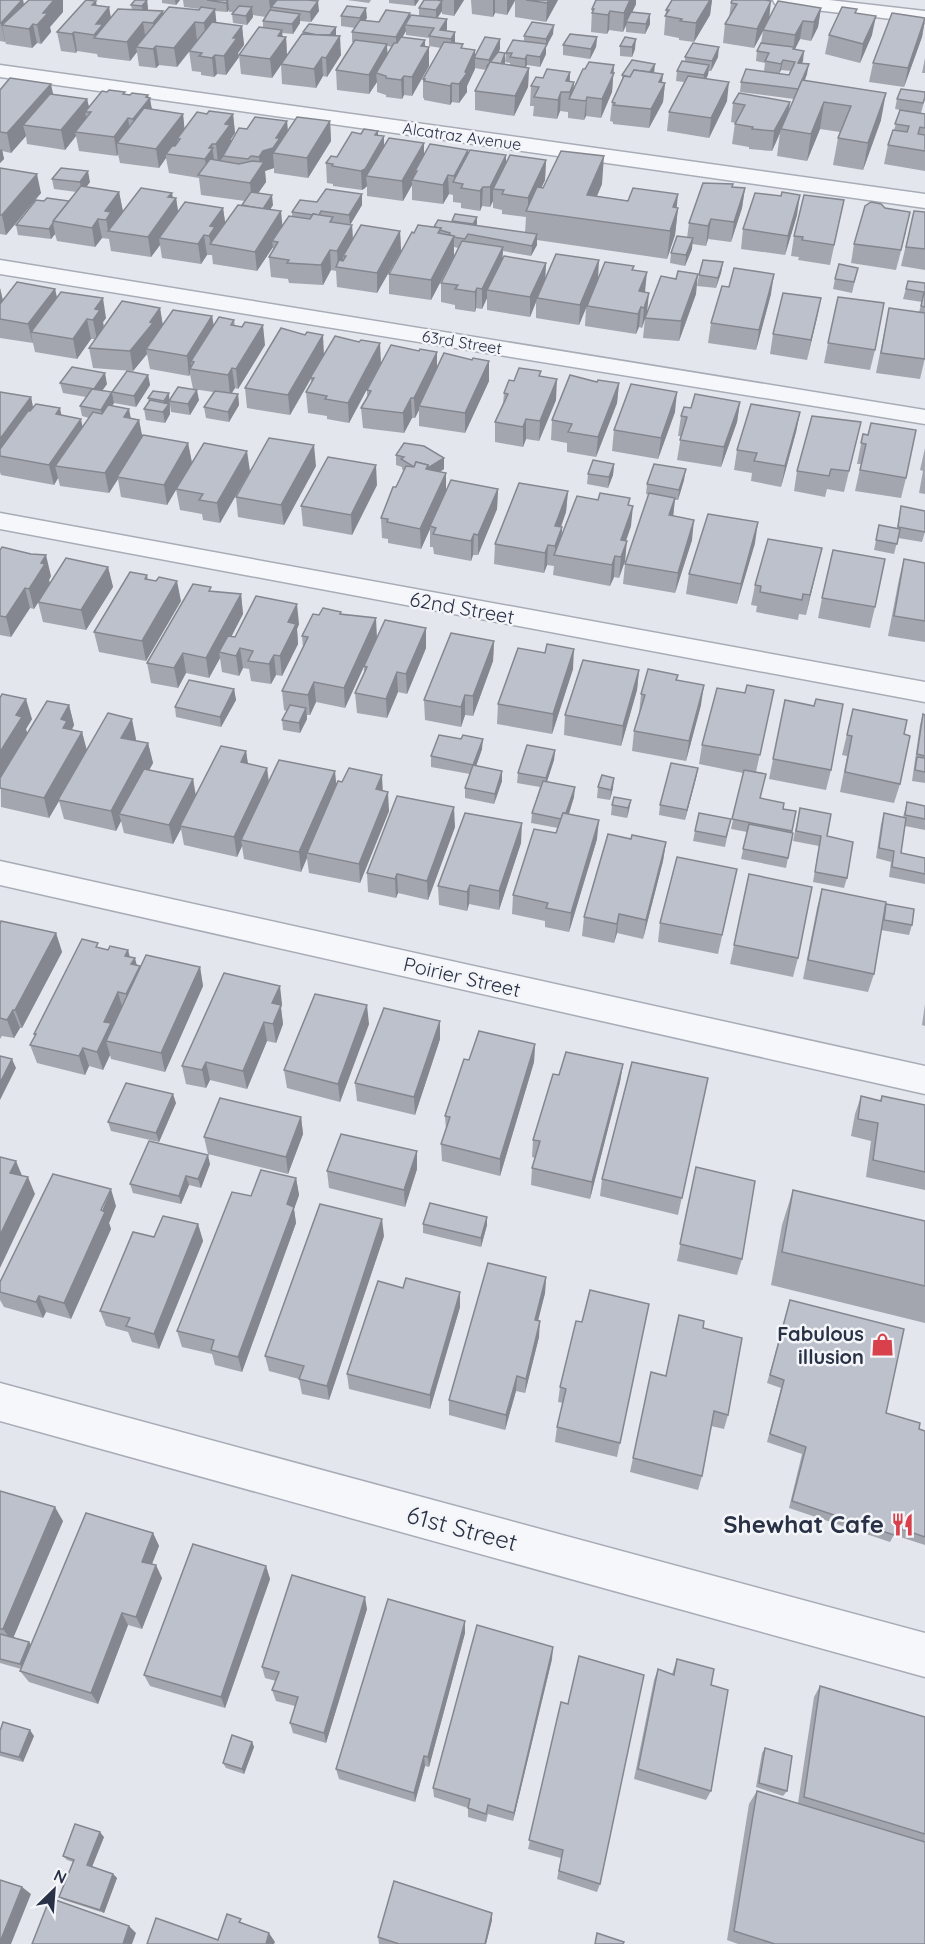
<svg xmlns="http://www.w3.org/2000/svg" width="925" height="1944" font-family="Quicksand,sans-serif">
  <style>
    .lines { fill: none; stroke-linecap: round; stroke-linejoin: round }
    .minor-casing { stroke: #a7acb7; stroke-width: 3 }
    .tertiary-casing { stroke: #a7acb7; stroke-width: 3 }
    .minor { fill: #f6f7fa; fill-rule: evenodd }
    .tertiary { fill: #f6f7fa; fill-rule: evenodd }
    .wall { fill: #a3a6af; fill-rule: evenodd }
    .shaded-wall { fill: #84878f }
    .building { fill: #bdc1cc; stroke: #84878f; stroke-width: 1.5 }
    .labels { text-anchor: middle; stroke-width: 5; stroke-linejoin: round; paint-order: stroke }
    .far-street-label { font-size: 16px; fill: #293146; stroke: #f3f5f9 }
    .street-label { font-size: 20px; fill: #293146; stroke: #f3f5f9 }
    .poi-label { font-size: 20px; font-weight: bold; fill: #293146; stroke: #f3f5f9; text-anchor: end }
    .near-poi-label { font-size: 24px; font-weight: bold; fill: #293146; stroke: #f3f5f9; text-anchor: end }
    .near-street-label { font-size: 24px; fill: #293146; stroke: #f3f5f9 }
  </style>
  <rect width="100%" height="100%" fill="#e3e6ec"/>
  <g class="lines">
    <defs>
      <g id="minor">
        <polygon points="773,0 829,0 925,11 925,23 782,6 775,4"/>
        <polygon points="0,260 925,410 925,424 0,274"/>
        <polygon points="0,513 925,682 925,702 0,529"/>
        <polygon points="0,861 925,1066 925,1094 0,885"/>
        <polygon points="0,1383 925,1633 925,1677 0,1421"/>
      </g>
      <polygon id="tertiary" points="0,65 925,194 925,208 0,77"/>
    </defs>
    <use href="#minor" class="minor-casing"/>
    <use href="#tertiary" class="tertiary-casing"/>
    <use href="#minor" class="minor"/>
    <use href="#tertiary" class="tertiary"/>
  </g>
  <g class="wall">
    <polygon points="0,0 23,0 24,5 63,5 62,6 63,12 50,27 51,32 41,44 37,43 32,48 6,44 5,41 5,42 0,41"/>
    <polygon points="147,0 148,9 148,10 163,14 199,10 200,9 184,7 183,0 307,0 319,11 311,22 300,21 300,23 293,34 282,33 282,37 286,37 287,55 303,34 303,32 336,36 341,55 327,77 323,76 316,88 282,84 281,65 272,78 241,74 239,55 263,28 263,21 266,17 253,15 253,17 247,25 233,23 232,14 233,12 229,12 229,10 227,12 215,11 216,23 242,26 244,45 238,53 239,57 226,75 217,74 214,77 201,75 201,72 192,71 189,51 198,41 177,67 159,65 156,68 139,66 137,52 130,61 98,57 97,54 77,51 76,53 61,51 57,32 97,6 109,7 111,18 132,10 131,5"/>
    <polygon points="162,0 180,0 176,5 162,3"/>
    <polygon points="347,0 371,0 369,3"/>
    <polygon points="389,0 419,0 415,6 389,3"/>
    <path d="M424,0H464L454,16L442,14V11L437,18L447,29L446,31L455,32V43L463,49L475,50V56L500,49L498,52L505,53V64L510,65V63L505,62L506,53L524,41V36L553,34L546,47V54L540,67L527,65L525,68H529L528,87L514,116L475,110V91L486,70L475,68L467,86V92L459,103L452,102L450,105L424,100V98H423V79L441,48L429,46V38L406,35V31L402,38L425,40V47L429,66L412,96L404,95L402,99L386,97V95L377,92V82L369,94L337,90L336,70L354,42H352V32L355,28L341,26V16L367,18L365,20L379,22L410,13V17L419,16V8ZM387,46L392,47L387,54Z"/>
    <polygon points="471,0 558,0 546,22 515,17 515,1 507,15 495,13 493,17 472,14"/>
    <polygon points="596,0 636,0 636,4 632,12 650,24 645,34 626,32 626,24 623,32 609,30 607,34 591,32 592,9"/>
    <polygon points="672,0 712,0 710,15 694,42 679,40 679,38 664,35 666,10"/>
    <polygon points="732,0 769,19 821,8 818,27 811,41 800,39 795,49 804,51 802,63 807,74 805,80 881,120 863,170 833,165 838,138 840,132 820,129 807,161 777,156 780,133 772,151 749,149 749,147 732,144 735,123 731,122 733,103 790,102 788,113 794,99 740,92 741,82 789,75 791,71 781,70 779,74 764,71 765,63 756,61 757,51 761,43 763,31 754,48 723,43 725,24 729,18 731,3"/>
    <polygon points="925,18 922,37 904,87 869,82 873,63"/>
    <polygon points="829,35 872,35 860,63 825,54"/>
    <polygon points="597,37 596,47 590,59 563,55 563,45"/>
    <polygon points="625,37 635,49 632,57 620,56 620,46"/>
    <polygon points="685,57 718,57 711,71 709,71 706,79 727,101 709,138 667,131 669,112 684,82 676,81 677,71 685,61"/>
    <polygon points="925,58 925,73 922,73"/>
    <polygon points="614,65 612,92 601,118 586,116 584,120 568,118 568,112 560,111 557,119 533,116 534,106 530,106 531,86 543,78 570,72 570,82 574,88 585,69"/>
    <polygon points="654,73 663,74 662,82 665,83 663,102 649,128 613,124 613,122 610,121 612,102 622,79 622,75"/>
    <polygon points="0,90 53,94 87,99 89,107 125,94 148,95 152,109 183,114 184,129 207,114 233,114 235,133 231,139 231,141 247,129 287,121 288,130 330,121 331,141 308,178 274,173 274,168 265,171 266,182 258,193 273,205 270,210 283,226 292,216 292,212 317,202 362,194 362,205 350,225 352,225 353,239 400,231 401,251 377,293 337,287 336,271 331,270 323,285 289,283 288,279 271,277 269,257 273,250 273,247 257,271 213,264 212,255 207,255 201,264 162,258 160,245 151,257 111,251 109,239 102,238 95,247 57,241 55,234 51,239 18,235 16,225 44,201 69,201 77,192 54,189 52,179 90,182 86,187 119,192 123,211 172,193 173,198 176,198 178,211 223,208 225,223 242,205 245,201 201,195 199,178 169,173 166,158 159,168 120,163 118,154 117,156 79,151 76,136 65,150 27,144 26,136 11,153 2,151 4,159 0,163"/>
    <polygon points="925,92 925,99 921,113 925,114 925,171 884,164 888,145 894,130 900,110 895,109 897,99"/>
    <polygon points="378,131 378,136 384,146 424,143 424,155 468,153 506,155 506,162 546,160 545,180 541,188 602,184 597,196 678,208 675,235 667,259 537,240 537,245 531,256 503,251 502,259 546,263 545,279 598,280 633,270 645,292 647,312 696,294 679,341 643,338 645,318 642,328 639,327 636,334 585,326 586,307 579,325 536,318 536,302 530,317 487,310 487,298 482,309 476,308 475,312 455,309 455,305 441,302 441,283 458,248 454,247 454,256 431,300 389,294 389,274 414,233 452,222 452,221 477,217 477,226 525,233 526,217 502,214 502,210 493,208 493,201 490,207 482,206 480,211 461,208 461,203 453,202 453,195 449,194 443,204 412,200 412,185 403,201 367,196 367,186 365,188 362,190 333,186 333,184 327,183 326,163 337,157 361,134"/>
    <polygon points="0,168 41,193 6,235 0,234"/>
    <polygon points="733,184 732,187 745,188 742,208 731,242 708,239 706,246 692,244 692,249 685,266 670,263 671,253 687,238 689,223"/>
    <polygon points="844,200 830,265 798,260 799,257 791,256 794,236"/>
    <polygon points="885,208 906,232 896,270 851,263 854,244"/>
    <polygon points="914,211 925,212 925,270 901,266"/>
    <polygon points="797,215 785,255 741,249 743,229"/>
    <polygon points="723,262 721,273 716,288 697,286 699,275"/>
    <polygon points="858,268 852,293 833,289 835,279"/>
    <polygon points="908,281 925,283 925,358 920,379 876,373 889,308 919,312 922,302 903,299"/>
    <polygon points="0,288 3,300 55,289 57,297 106,318 103,322 104,327 160,308 163,325 212,316 214,326 234,320 235,326 265,345 238,389 235,388 232,393 238,394 239,405 229,422 206,418 204,407 213,392 193,389 190,374 189,376 150,369 147,354 133,371 93,368 89,348 95,339 91,339 77,359 35,352 33,343 0,338"/>
    <polygon points="771,294 756,350 708,343 711,323"/>
    <polygon points="821,298 807,360 770,354 773,334"/>
    <polygon points="828,343 875,350 870,370 824,363"/>
    <polygon points="419,351 437,352 437,368 489,381 465,433 419,426 419,410 415,418 412,418 404,433 363,428 361,408 367,397 367,390"/>
    <polygon points="324,354 381,363 349,423 327,419 327,416 308,413 306,392 311,384 311,379 290,415 247,408 245,388"/>
    <polygon points="148,375 150,385 136,407 114,403 112,392"/>
    <polygon points="541,377 556,400 539,441 526,439 523,447 495,442 495,422 503,404 504,393 514,381"/>
    <polygon points="597,382 619,383 617,403 596,457 567,452 567,443 551,440 552,420"/>
    <polygon points="60,383 107,384 102,391 112,392 114,403 112,406 131,418 139,420 142,437 188,443 192,463 167,505 121,497 118,479 109,493 60,486 58,478 54,485 1,475 0,472 0,392 31,397 33,407 62,416 83,427 89,418 82,416 80,406 86,397 63,393"/>
    <polygon points="148,398 170,399 199,400 190,415 171,412 170,405 170,414 165,423 146,420 144,409 149,403"/>
    <polygon points="740,402 737,422 721,467 677,460 681,436 678,436 681,416 691,408"/>
    <polygon points="675,412 658,459 612,451 614,430"/>
    <polygon points="800,412 796,432 781,487 751,481 752,473 734,470 737,450"/>
    <polygon points="861,422 844,492 827,489 825,497 794,491 797,471"/>
    <polygon points="863,434 906,478 901,498 855,491 861,464 857,464"/>
    <polygon points="925,448 925,494 919,493 923,471 920,470"/>
    <polygon points="396,455 444,469 440,472 446,490 498,489 497,509 478,555 473,555 471,561 434,554 433,547 430,547 430,529 421,549 388,543 388,539 382,538 381,518 404,471 402,469 402,467 396,465"/>
    <polygon points="614,464 613,475 608,488 587,484 588,474"/>
    <polygon points="316,466 284,525 238,517 236,497"/>
    <polygon points="250,471 220,523 203,520 202,514 180,510 176,489"/>
    <polygon points="684,480 678,500 675,500 673,516 692,540 675,593 623,584 625,564 649,495 646,494 647,484"/>
    <polygon points="377,485 352,535 303,526 301,506"/>
    <polygon points="568,491 566,512 561,527 562,527 561,537 630,505 631,526 626,541 625,561 619,578 614,577 610,586 553,575 554,566 547,565 544,573 494,564 495,544"/>
    <polygon points="901,506 925,511 925,532 922,542 898,538 894,554 874,550 879,525 897,528"/>
    <polygon points="755,543 737,604 686,594 689,574"/>
    <polygon points="0,550 51,576 49,580 50,584 108,567 113,587 86,630 43,622 38,602 34,609 30,608 11,637 0,635"/>
    <polygon points="904,559 925,563 925,642 888,636 899,579"/>
    <polygon points="817,568 806,615 799,614 798,620 756,612 757,606 751,605 755,585"/>
    <polygon points="147,575 148,579 181,601 146,661 99,652 94,632"/>
    <polygon points="211,591 241,594 243,614 231,636 235,637 299,624 297,629 298,644 282,676 276,675 271,684 251,681 249,669 243,668 239,676 222,672 220,658 209,678 186,673 178,688 151,683 147,663"/>
    <polygon points="822,598 875,607 870,628 818,618"/>
    <polygon points="342,614 377,638 426,648 407,694 398,692 387,718 357,713 355,693 364,673 364,666 345,708 316,702 310,715 307,715 307,719 300,733 283,730 282,720 287,711 284,710 282,691 303,648 302,636 319,615"/>
    <polygon points="494,641 493,661 473,716 465,715 461,727 425,720 424,700"/>
    <polygon points="545,653 573,669 552,734 497,724 498,704"/>
    <polygon points="639,670 637,690 621,746 564,735 565,715"/>
    <polygon points="678,680 701,705 686,761 632,751 634,731 639,714 641,694"/>
    <polygon points="234,689 236,700 221,727 176,717 175,707"/>
    <polygon points="774,690 756,772 760,798 783,809 796,811 792,832 793,833 786,868 741,859 747,832 731,829 743,773 699,764 702,745 745,693"/>
    <polygon points="0,698 32,719 26,729 27,734 69,705 74,725 72,730 82,732 87,750 136,739 135,741 148,743 153,763 149,770 193,779 196,795 246,751 248,764 267,768 269,781 336,785 383,791 389,811 360,883 309,873 307,858 301,872 244,859 242,846 237,857 184,845 181,829 173,844 124,833 121,821 116,831 64,819 59,801 49,818 1,807"/>
    <polygon points="785,700 831,770 826,790 769,779"/>
    <polygon points="853,709 904,734 900,784 894,803 840,792 847,756 842,755"/>
    <polygon points="923,714 925,715 925,783 912,781 920,725"/>
    <polygon points="482,749 476,766 502,771 502,781 494,804 465,798 465,788 470,774 431,767 431,756"/>
    <polygon points="555,750 554,760 547,781 574,797 569,814 597,839 569,932 545,927 545,921 512,914 513,895 556,833 558,828 531,823 532,813 540,787 517,783 518,773"/>
    <polygon points="698,768 696,778 685,820 659,815 660,805"/>
    <polygon points="598,787 613,788 610,800 597,798"/>
    <polygon points="631,800 629,810 627,818 611,815 612,805"/>
    <polygon points="907,802 925,806 925,830 905,826 901,853 925,858 925,884 889,877 891,862 876,858 881,824 884,813 903,817"/>
    <polygon points="800,808 827,836 847,878 844,888 813,882 819,846 793,841"/>
    <polygon points="731,819 725,847 693,841 695,831"/>
    <polygon points="455,827 428,900 398,893 396,898 368,892 367,873"/>
    <polygon points="631,839 666,842 663,861 643,939 617,933 614,943 582,936 584,917"/>
    <polygon points="521,843 499,910 469,904 467,911 439,905 438,886"/>
    <polygon points="749,874 798,958 793,977 730,964"/>
    <polygon points="733,888 718,954 658,942 660,923"/>
    <polygon points="822,889 885,910 886,904 912,925 909,935 881,930 874,974 868,992 803,979 817,908"/>
    <polygon points="0,924 56,933 62,952 22,1028 20,1028 14,1038 2,1036 0,1039"/>
    <polygon points="100,948 108,950 128,950 130,957 137,965 140,966 140,968 200,967 203,986 165,1072 111,1059 110,1055 103,1070 89,1066 85,1075 37,1063 30,1045 35,1037 34,1034"/>
    <polygon points="282,1004 281,1008 283,1024 276,1043 267,1041 247,1089 210,1080 206,1088 186,1084 182,1066"/>
    <polygon points="925,1004 925,1026 922,1025"/>
    <polygon points="369,1024 340,1102 287,1088 284,1070"/>
    <polygon points="440,1039 415,1115 357,1101 355,1083"/>
    <polygon points="535,1044 534,1062 500,1176 442,1161 441,1144 446,1130 445,1116 469,1060"/>
    <polygon points="623,1064 620,1082 590,1199 531,1185 532,1168 535,1158 532,1157 533,1140 559,1075"/>
    <polygon points="708,1078 678,1215 600,1196 602,1179"/>
    <polygon points="861,1096 880,1101 882,1096 925,1105 925,1190 866,1177 871,1141 851,1136 855,1114"/>
    <polygon points="176,1103 159,1142 111,1131 108,1122"/>
    <polygon points="301,1117 303,1134 288,1174 208,1154 204,1137"/>
    <polygon points="417,1151 417,1169 405,1207 329,1188 327,1171"/>
    <polygon points="210,1164 201,1188 189,1185 181,1204 133,1193 130,1184"/>
    <polygon points="696,1167 742,1259 737,1275 677,1261"/>
    <polygon points="296,1178 299,1195 294,1209 296,1223 242,1372 215,1365 212,1354 182,1347 177,1331 251,1196"/>
    <polygon points="793,1190 925,1221 925,1323 771,1285 782,1225"/>
    <polygon points="116,1206 109,1223 111,1229 71,1319 46,1312 43,1318 4,1307 0,1300 0,1282"/>
    <polygon points="487,1217 487,1225 481,1247 423,1233 423,1224"/>
    <polygon points="198,1224 203,1241 159,1349 132,1342 128,1332 106,1326 100,1311 154,1237"/>
    <polygon points="384,1236 329,1400 302,1394 299,1379 269,1371 265,1356"/>
    <polygon points="546,1277 545,1293 538,1321 539,1337 525,1393 516,1391 505,1430 449,1415 449,1400"/>
    <polygon points="790,1300 886,1413 925,1431 925,1545 894,1535 890,1542 789,1508 802,1454 767,1442 781,1388 767,1383"/>
    <polygon points="649,1304 617,1457 555,1442 557,1427 563,1403 558,1402 560,1387 582,1322"/>
    <polygon points="460,1307 430,1409 349,1389 347,1374"/>
    <polygon points="703,1328 728,1415 724,1429 711,1426 702,1476 698,1490 630,1472 651,1372 665,1376"/>
    <polygon points="0,1491 63,1521 13,1637 29,1642 31,1645 153,1533 159,1546 152,1564 162,1578 142,1629 128,1625 98,1704 29,1682 20,1671 21,1669 0,1663"/>
    <polygon points="266,1566 270,1579 225,1708 150,1686 144,1675"/>
    <polygon points="367,1609 326,1743 293,1733 290,1723 295,1706 276,1701 272,1690 276,1681 265,1678 262,1667"/>
    <polygon points="465,1621 465,1633 429,1767 425,1766 415,1802 339,1779 336,1769"/>
    <polygon points="552,1659 513,1821 488,1814 486,1822 468,1817 468,1808 434,1797 433,1788"/>
    <polygon points="677,1659 711,1685 711,1791 706,1800 634,1779 654,1680 658,1669 672,1674"/>
    <polygon points="820,1686 925,1717 925,1944 738,1944 727,1940 749,1804 757,1791 798,1803 814,1697"/>
    <polygon points="561,1702 600,1884 597,1892 557,1879 561,1858 528,1849"/>
    <polygon points="0,1731 34,1736 23,1762 0,1756"/>
    <polygon points="252,1742 254,1747 244,1774 226,1768 223,1763"/>
    <polygon points="765,1748 787,1791 783,1796 756,1787 762,1753"/>
    <polygon points="104,1837 92,1867 113,1874 117,1878 104,1913 64,1900 59,1897 73,1862 67,1860 63,1856"/>
    <polygon points="492,1913 492,1920 486,1944 379,1944 378,1937"/>
  </g>
  <g class="shaded-wall">
    <polygon points="22,0 23,0 26,18 2,25 5,41 5,42 1,23"/>
    <polygon points="54,0 63,0 63,12 50,27 51,32 41,44 37,25 43,13"/>
    <polygon points="147,0 148,9 143,16 142,6"/>
    <polygon points="175,0 180,0 176,5"/>
    <polygon points="228,0 229,10 227,12 226,3"/>
    <polygon points="269,0 284,0 271,7 272,16 271,17"/>
    <polygon points="414,0 419,0 415,6"/>
    <polygon points="454,0 464,0 454,16"/>
    <polygon points="493,0 495,0 495,13 493,17"/>
    <polygon points="507,0 515,0 507,15"/>
    <polygon points="549,0 558,0 546,22 547,3"/>
    <polygon points="630,0 636,0 636,4 623,32 624,13"/>
    <polygon points="710,0 712,0 710,15 694,42 696,23"/>
    <polygon points="96,1 99,19 109,7 112,26 95,38 92,5"/>
    <polygon points="318,1 319,11 311,22 310,12"/>
    <polygon points="442,1 442,11 436,20 436,10"/>
    <polygon points="771,1 769,20 754,48 757,29"/>
    <polygon points="252,7 253,17 247,25 246,16"/>
    <polygon points="366,8 367,18 360,28 360,18"/>
    <polygon points="821,8 818,27 811,41 814,22"/>
    <polygon points="215,9 217,28 206,42 204,23"/>
    <polygon points="163,11 165,30 156,42 153,23"/>
    <polygon points="610,11 609,30 607,34 608,15"/>
    <polygon points="410,13 410,23 405,25 406,31 396,47 396,37"/>
    <polygon points="300,14 300,23 293,34 292,24"/>
    <polygon points="650,14 650,24 645,34 646,24"/>
    <polygon points="876,16 872,35 860,63 863,44"/>
    <polygon points="447,19 447,29 442,38 440,30"/>
    <polygon points="925,20 922,37 904,87 908,68"/>
    <polygon points="803,21 800,39 793,53 792,59 795,35"/>
    <polygon points="143,22 146,41 136,47 137,52 130,61 127,42"/>
    <polygon points="195,22 197,41 177,67 174,48"/>
    <polygon points="33,24 37,43 32,48 29,29"/>
    <polygon points="554,25 553,34 546,47 546,54 540,67 540,57 546,46 546,39"/>
    <polygon points="242,26 244,45 238,53 239,57 226,75 224,56 233,38"/>
    <polygon points="336,27 336,37 329,37"/>
    <polygon points="282,30 283,41 286,37 287,56 272,78 270,59 278,36"/>
    <polygon points="74,32 77,51 76,53 72,34"/>
    <polygon points="455,32 455,42 451,49 451,39"/>
    <polygon points="340,36 341,55 327,77 326,58"/>
    <polygon points="597,37 596,47 590,59 591,49"/>
    <polygon points="500,39 500,49 491,66 489,66 489,60"/>
    <polygon points="636,39 635,49 632,57 632,47"/>
    <polygon points="425,40 425,54 429,47 429,66 412,96 412,77 421,46"/>
    <polygon points="387,44 388,63 376,73 377,82 369,94 369,75"/>
    <polygon points="156,46 159,65 156,68 153,49"/>
    <polygon points="719,47 718,57 711,71 712,61"/>
    <polygon points="475,50 475,69 467,86 467,92 459,103 459,84 465,72"/>
    <polygon points="804,51 803,61 797,73 798,63"/>
    <polygon points="505,53 505,63 500,77 500,67"/>
    <polygon points="215,55 217,74 214,77 212,58"/>
    <polygon points="527,55 527,65 525,69 525,59"/>
    <polygon points="322,57 323,76 316,88 314,69"/>
    <polygon points="783,60 781,70 779,74 781,64"/>
    <polygon points="655,64 654,74 646,79"/>
    <polygon points="809,64 807,74 797,99 798,89"/>
    <polygon points="614,65 612,92 601,118 602,99"/>
    <polygon points="709,65 708,75 703,85 704,75"/>
    <polygon points="529,68 528,87 514,116 515,96"/>
    <polygon points="570,72 569,91 566,81"/>
    <polygon points="663,74 661,89 665,83 663,102 649,128 651,109 659,82"/>
    <polygon points="404,76 404,95 402,99 401,80"/>
    <polygon points="574,82 573,99 569,99 570,92"/>
    <polygon points="729,82 727,101 709,138 711,118"/>
    <polygon points="452,83 452,102 450,105 450,86"/>
    <polygon points="51,84 55,103 23,125 26,136 11,153 7,133"/>
    <polygon points="561,92 560,111 557,119 558,100"/>
    <polygon points="886,93 881,120 863,170 868,143"/>
    <polygon points="148,95 148,100 150,98 153,117 136,138 133,119"/>
    <polygon points="587,97 586,116 584,120 586,101"/>
    <polygon points="87,99 90,112 85,112 87,122 75,132 76,136 65,150 61,130"/>
    <polygon points="790,102 787,121 781,129 780,133 772,151 774,131"/>
    <polygon points="824,102 820,129 807,161 811,134"/>
    <polygon points="183,114 185,133 177,139 178,143 169,154 166,154 166,158 159,168 156,149"/>
    <polygon points="233,114 235,133 231,139 232,145 223,156 223,157 218,164 216,144 225,124"/>
    <polygon points="128,118 131,138 117,143 118,154 117,156 114,137"/>
    <polygon points="287,121 288,141 273,153 274,168 265,171 266,182 252,202 250,183 260,168 259,157 263,151 276,138"/>
    <polygon points="330,121 331,141 308,178 307,158"/>
    <polygon points="378,131 378,146 384,136 384,156 366,176 367,186 365,188 362,190 361,171 375,135"/>
    <polygon points="424,143 424,163 417,171 415,171 416,178 412,180 412,185 403,201 402,181"/>
    <polygon points="212,144 215,168 207,176 205,159 209,148"/>
    <polygon points="2,149 4,159 0,163 0,150"/>
    <polygon points="468,150 468,169 454,183 454,176"/>
    <polygon points="506,155 506,174 493,189 493,201 490,207 490,187"/>
    <polygon points="604,156 602,184 587,219 587,195"/>
    <polygon points="546,160 545,180 531,211 528,211 528,198"/>
    <polygon points="88,171 90,182 82,193 80,182"/>
    <polygon points="37,174 41,193 6,235 2,215"/>
    <polygon points="448,175 449,194 443,204 443,185"/>
    <polygon points="483,187 482,206 480,211 480,191"/>
    <polygon points="745,188 742,208 731,242 734,222"/>
    <polygon points="119,192 123,212 108,231 105,211"/>
    <polygon points="172,193 173,202 176,198 179,218 159,238 160,245 151,257 148,237 168,197"/>
    <polygon points="362,194 362,205 350,225 349,215"/>
    <polygon points="678,194 676,215 678,208 675,235 667,259 673,207"/>
    <polygon points="272,195 273,205 262,222 261,212"/>
    <polygon points="800,195 797,215 785,255 788,236"/>
    <polygon points="223,208 226,228 213,246 213,245 211,244 209,236 210,226"/>
    <polygon points="281,211 283,231 272,241 273,247 257,271 255,252"/>
    <polygon points="477,217 477,228 473,234 473,224"/>
    <polygon points="98,219 102,238 95,247 92,228"/>
    <polygon points="711,219 708,239 706,246 708,226"/>
    <polygon points="53,223 55,234 51,239 49,229"/>
    <polygon points="352,225 353,245 346,256 343,256 343,262 338,267 337,251"/>
    <polygon points="400,231 401,251 377,293 377,273"/>
    <polygon points="537,234 537,245 531,256 532,246"/>
    <polygon points="204,235 207,255 201,264 198,244"/>
    <polygon points="454,236 454,256 431,300 431,280"/>
    <polygon points="693,238 692,249 685,266 686,255"/>
    <polygon points="503,247 502,267 487,290 487,298 482,309 482,289"/>
    <polygon points="330,250 331,270 323,285 321,265"/>
    <polygon points="599,260 598,280 579,325 580,305"/>
    <polygon points="723,262 721,273 716,288 718,278"/>
    <polygon points="546,263 545,283 537,298 536,302 530,317 530,297"/>
    <polygon points="647,272 645,292 639,291"/>
    <polygon points="698,274 696,294 679,341 681,321"/>
    <polygon points="774,274 771,294 756,350 759,330"/>
    <polygon points="0,288 3,302 0,306"/>
    <polygon points="477,288 476,308 475,312 475,292"/>
    <polygon points="55,289 59,309 31,332 33,344 28,324"/>
    <polygon points="649,293 647,313 642,328 644,308"/>
    <polygon points="103,298 106,318 103,322 104,330 97,340 93,320 95,309"/>
    <polygon points="821,298 817,318 807,360 811,340"/>
    <polygon points="641,307 639,327 636,334 638,314"/>
    <polygon points="160,308 163,328 146,349 147,354 133,371 130,351"/>
    <polygon points="212,316 215,336 194,362 191,361 192,369 190,369 190,374 189,376 187,356"/>
    <polygon points="87,319 91,339 77,359 73,339"/>
    <polygon points="263,325 265,345 238,389 236,369"/>
    <polygon points="323,335 324,355 290,415 288,395"/>
    <polygon points="380,343 381,363 349,423 348,403"/>
    <polygon points="437,352 437,373 419,406 419,410 415,418 414,398"/>
    <polygon points="489,361 489,381 465,433 465,413"/>
    <polygon points="232,368 235,388 230,395 228,375"/>
    <polygon points="105,373 107,384 96,399 94,389"/>
    <polygon points="148,375 150,385 136,407 134,396"/>
    <polygon points="557,379 556,400 539,441 540,421"/>
    <polygon points="619,383 617,403 596,457 598,437"/>
    <polygon points="197,390 199,400 190,415 188,404"/>
    <polygon points="112,392 114,403 103,420 101,410"/>
    <polygon points="677,392 675,412 658,459 661,438"/>
    <polygon points="169,393 170,414 165,423 163,412 165,409 164,401"/>
    <polygon points="238,394 239,405 229,422 228,412"/>
    <polygon points="31,397 35,418 0,456 0,439"/>
    <polygon points="411,398 412,418 404,433 403,413"/>
    <polygon points="740,402 737,422 721,467 724,447"/>
    <polygon points="60,408 64,428 56,414"/>
    <polygon points="129,409 133,429 124,417"/>
    <polygon points="800,412 796,432 781,487 785,466"/>
    <polygon points="81,419 85,439 55,466 58,478 54,485 49,465"/>
    <polygon points="526,419 526,439 523,447 523,427"/>
    <polygon points="139,420 143,440 117,477 118,479 109,493 105,473"/>
    <polygon points="188,443 192,463 167,505 164,485"/>
    <polygon points="314,445 316,466 284,525 281,505"/>
    <polygon points="247,451 250,471 220,523 217,503"/>
    <polygon points="444,458 444,469 421,483 428,465"/>
    <polygon points="614,464 613,475 608,488 609,477"/>
    <polygon points="376,465 377,485 352,535 351,515"/>
    <polygon points="686,469 684,480 678,500 679,490"/>
    <polygon points="446,473 446,493 430,526 430,529 421,549 420,529"/>
    <polygon points="498,489 497,509 478,555 478,535"/>
    <polygon points="568,491 566,512 554,546 555,526"/>
    <polygon points="675,498 673,518 669,515"/>
    <polygon points="633,506 631,526 620,557 621,540"/>
    <polygon points="694,520 692,540 675,593 678,573"/>
    <polygon points="758,522 755,543 737,604 741,584"/>
    <polygon points="562,527 561,547 555,555 555,546"/>
    <polygon points="474,534 473,555 471,561 471,541"/>
    <polygon points="627,541 625,561 619,578 621,557"/>
    <polygon points="548,545 547,565 544,573 545,553"/>
    <polygon points="822,548 817,568 806,615 810,595"/>
    <polygon points="46,555 51,576 49,580 50,584 34,609 29,589 41,563"/>
    <polygon points="615,556 614,577 610,586 612,565"/>
    <polygon points="108,567 113,587 86,630 81,610"/>
    <polygon points="177,581 181,601 146,661 142,641"/>
    <polygon points="25,588 30,608 11,637 6,617"/>
    <polygon points="241,594 243,614 223,653 219,652 220,658 209,678 206,658"/>
    <polygon points="297,604 299,624 297,629 298,644 282,676 280,656 288,622"/>
    <polygon points="376,618 377,638 345,708 344,688"/>
    <polygon points="426,628 426,648 407,694 406,674"/>
    <polygon points="494,641 493,661 473,716 473,696"/>
    <polygon points="240,648 243,668 239,676 236,656"/>
    <polygon points="574,649 573,669 552,734 553,714"/>
    <polygon points="183,653 186,673 178,688 174,668"/>
    <polygon points="274,655 276,675 271,684 269,664"/>
    <polygon points="639,670 637,690 621,746 623,726"/>
    <polygon points="397,672 398,692 387,718 386,699"/>
    <polygon points="314,682 316,702 310,715 308,695"/>
    <polygon points="704,685 701,705 686,761 689,741"/>
    <polygon points="234,689 236,700 221,727 220,717"/>
    <polygon points="465,695 465,715 461,727 461,707"/>
    <polygon points="26,699 32,719 26,729 28,736 0,782 0,752 16,715"/>
    <polygon points="69,705 74,725 70,733 68,748 61,719"/>
    <polygon points="306,708 307,719 300,733 299,723"/>
    <polygon points="132,719 136,739 126,757 121,738"/>
    <polygon points="82,732 87,752 58,800 59,801 49,818 44,798"/>
    <polygon points="483,739 482,749 473,775 473,765"/>
    <polygon points="148,743 153,763 125,815 119,814 121,821 116,831 111,811"/>
    <polygon points="555,750 554,760 545,788 546,778"/>
    <polygon points="246,751 249,771 241,762"/>
    <polygon points="267,768 269,788 241,840 242,846 237,857 234,837"/>
    <polygon points="698,768 696,778 685,820 687,810"/>
    <polygon points="335,771 337,791 307,853 307,858 301,872 299,852"/>
    <polygon points="502,771 502,781 494,804 495,794"/>
    <polygon points="382,775 383,795 376,789"/>
    <polygon points="614,778 613,788 610,800 611,790"/>
    <polygon points="193,779 196,799 180,826 181,829 173,844 169,825"/>
    <polygon points="575,787 574,797 564,829 564,819"/>
    <polygon points="388,792 389,811 360,883 359,864"/>
    <polygon points="631,800 629,810 627,818 628,808"/>
    <polygon points="454,807 455,827 428,900 427,881"/>
    <polygon points="599,820 597,839 569,932 571,913"/>
    <polygon points="522,823 521,843 499,910 499,891"/>
    <polygon points="666,842 663,861 643,939 646,920"/>
    <polygon points="397,874 398,893 396,898 395,879"/>
    <polygon points="470,885 469,904 467,911 467,892"/>
    <polygon points="619,914 617,933 614,943 617,924"/>
    <polygon points="56,933 62,952 22,1028 15,1010"/>
    <polygon points="128,950 131,964 135,958 138,970 140,966 145,984 131,1012 126,994 125,956"/>
    <polygon points="200,967 203,986 165,1072 161,1053"/>
    <polygon points="280,986 282,1004 281,1008 283,1024 276,1043 273,1024 272,1003"/>
    <polygon points="118,992 123,1010 106,1041 110,1055 103,1070 97,1052 104,1022"/>
    <polygon points="367,1005 369,1024 340,1102 338,1084"/>
    <polygon points="13,1010 20,1028 14,1038 7,1020"/>
    <polygon points="440,1021 440,1039 415,1115 414,1097"/>
    <polygon points="264,1022 267,1041 247,1089 243,1071"/>
    <polygon points="535,1044 534,1062 500,1176 500,1159"/>
    <polygon points="83,1048 89,1066 85,1075 79,1056"/>
    <polygon points="12,1059 16,1068 0,1100 0,1083"/>
    <polygon points="206,1062 210,1080 206,1088 202,1070"/>
    <polygon points="623,1064 620,1082 590,1199 592,1182"/>
    <polygon points="173,1094 176,1103 159,1142 156,1133"/>
    <polygon points="301,1117 303,1134 288,1174 286,1157"/>
    <polygon points="417,1151 417,1169 405,1207 404,1190"/>
    <polygon points="208,1155 210,1164 201,1188 198,1179"/>
    <polygon points="16,1161 23,1178 10,1173"/>
    <polygon points="186,1176 189,1185 181,1204 179,1196"/>
    <polygon points="28,1177 35,1194 0,1268 0,1235"/>
    <polygon points="296,1178 299,1195 294,1209 296,1223 242,1372 238,1357 287,1204"/>
    <polygon points="111,1189 116,1206 109,1223 111,1229 71,1319 64,1303"/>
    <polygon points="487,1217 487,1225 481,1247 481,1238"/>
    <polygon points="382,1219 384,1236 329,1400 327,1386"/>
    <polygon points="198,1224 203,1241 159,1349 154,1334"/>
    <polygon points="546,1277 545,1293 534,1336 535,1320"/>
    <polygon points="460,1292 460,1307 430,1409 430,1395"/>
    <polygon points="39,1296 46,1312 43,1318 36,1302"/>
    <polygon points="540,1321 539,1337 525,1393 526,1379"/>
    <polygon points="517,1376 516,1391 505,1430 506,1415"/>
    <polygon points="55,1507 63,1521 12,1641 3,1629"/>
    <polygon points="153,1533 159,1546 148,1574 142,1562"/>
    <polygon points="156,1565 162,1578 142,1629 136,1617"/>
    <polygon points="266,1566 270,1579 225,1708 221,1697"/>
    <polygon points="365,1597 367,1609 326,1743 324,1733"/>
    <polygon points="122,1613 128,1625 98,1704 91,1693"/>
    <polygon points="465,1621 465,1633 429,1767 428,1757"/>
    <polygon points="29,1642 33,1648 24,1670 20,1664"/>
    <polygon points="553,1647 552,1659 513,1821 514,1813"/>
    <polygon points="30,1730 34,1736 23,1762 19,1757"/>
    <polygon points="252,1742 254,1747 244,1774 242,1769"/>
    <polygon points="424,1756 425,1766 415,1802 414,1793"/>
    <polygon points="100,1832 104,1837 91,1869 87,1865"/>
    <polygon points="113,1874 117,1878 104,1913 100,1910"/>
    <polygon points="22,1887 31,1894 11,1944 0,1944 0,1942"/>
    <polygon points="492,1913 492,1920 486,1944 485,1944"/>
    <polygon points="129,1926 136,1933 132,1944 123,1944"/>
    <polygon points="269,1933 275,1942 274,1944 266,1944"/>
  </g>
  <g class="building">
    <polygon points="0,0 22,0 1,23 0,23"/>
    <polygon points="29,0 54,0 43,13 48,13 37,25 33,24 29,29 2,25"/>
    <polygon points="86,0 96,1 92,5 109,7 96,24 103,24 94,35 74,32 72,34 57,32"/>
    <polygon points="135,0 147,0 142,6 131,5"/>
    <polygon points="207,0 228,0 226,3"/>
    <polygon points="277,0 307,0 318,1 310,12 271,7"/>
    <polygon points="424,0 437,0 442,1 436,10 419,8"/>
    <polygon points="526,0 549,0 547,3"/>
    <polygon points="596,0 630,0 624,13 610,11 608,15 592,13 594,9 592,9"/>
    <polygon points="672,0 710,0 696,23 680,21 682,19 665,16 669,10 666,10"/>
    <polygon points="732,0 765,0 771,1 757,29 725,24 737,4 731,3"/>
    <polygon points="778,1 821,8 814,22 803,21 795,35 763,30"/>
    <polygon points="239,6 252,7 246,16 232,14"/>
    <polygon points="347,6 366,8 360,18 341,16"/>
    <polygon points="169,7 199,10 201,7 215,9 204,23 195,22 174,48 156,46 153,49 136,47"/>
    <polygon points="842,7 857,9 855,13 876,16 863,44 829,35"/>
    <polygon points="118,9 163,11 153,23 143,22 127,42 94,38"/>
    <polygon points="270,10 300,14 292,24 263,21"/>
    <polygon points="386,10 410,13 396,37 352,32 360,20 379,22"/>
    <polygon points="631,12 650,14 646,24 626,22"/>
    <polygon points="892,13 925,18 908,68 873,63"/>
    <polygon points="411,15 447,19 440,30 455,32 451,39 429,36 434,28 405,25"/>
    <polygon points="212,22 242,26 233,38 237,38 224,56 215,55 212,58 199,56 202,53 189,51"/>
    <polygon points="532,22 554,25 546,39 524,36"/>
    <polygon points="309,24 336,27 330,35 317,35 303,32"/>
    <polygon points="259,27 282,30 278,36 286,37 270,59 239,55"/>
    <polygon points="302,34 340,36 326,58 322,57 314,69 281,64"/>
    <polygon points="570,34 597,37 591,49 563,45"/>
    <polygon points="401,37 425,40 421,46 429,47 412,77 404,76 401,80 386,78 386,76 376,73 394,43 397,43"/>
    <polygon points="485,37 500,39 489,60 475,58 475,56"/>
    <polygon points="625,37 636,39 632,47 620,46"/>
    <polygon points="355,40 387,44 369,75 336,70"/>
    <polygon points="513,40 547,44 540,57 527,55 525,59 510,57 512,53 506,53"/>
    <polygon points="444,42 463,44 461,48 475,50 465,72 467,73 459,84 452,83 450,86 424,81 425,79 423,79"/>
    <polygon points="693,43 719,47 712,61 685,57"/>
    <polygon points="761,43 794,47 793,49 804,51 798,63 809,64 798,89 741,82 746,69 789,75 795,62 783,60 781,64 765,61 769,53 757,51"/>
    <polygon points="498,52 505,53 501,64 490,62 489,66 487,66"/>
    <polygon points="632,60 655,64 650,72 634,70 630,77 622,75"/>
    <polygon points="682,61 709,65 704,75 677,71"/>
    <polygon points="490,62 529,68 515,96 475,91"/>
    <polygon points="589,62 614,65 611,73 614,73 602,99 587,97 586,101 569,99 583,69 585,69"/>
    <polygon points="547,69 570,72 566,81 574,82 570,92 561,92 558,100 534,97 539,87 531,86 536,77 543,78"/>
    <polygon points="634,70 663,74 659,82 665,83 651,109 614,105 615,103 612,102 624,76 630,77"/>
    <polygon points="688,76 729,82 711,118 669,112"/>
    <polygon points="10,78 51,84 7,133 0,132 0,90"/>
    <polygon points="802,80 886,93 868,143 838,138 851,106 824,102 811,134 781,129"/>
    <polygon points="901,89 925,92 925,97 923,103 897,99"/>
    <polygon points="109,90 125,92 123,94 130,95 132,93 148,95 146,97 150,98 133,119 128,118 114,137 75,132 91,112 85,112 102,91 107,92"/>
    <polygon points="739,93 790,102 774,131 752,129 753,127 735,124 745,105 733,103"/>
    <polygon points="50,94 87,99 61,130 23,125"/>
    <polygon points="144,108 183,114 156,149 117,143"/>
    <polygon points="900,110 925,114 925,128 920,127 918,134 925,135 925,151 888,145 893,130 907,132 909,126 895,124"/>
    <polygon points="209,111 233,114 225,124 230,125 216,144 212,144 209,148 213,148 205,159 166,154 172,146 175,146 180,139 177,139 197,112 207,114"/>
    <polygon points="255,117 287,121 276,138 280,138 273,148 263,151 259,157 251,156 248,159 223,156 239,128 247,129"/>
    <polygon points="297,117 330,121 307,158 273,153"/>
    <polygon points="364,129 378,131 375,135 384,136 365,169 361,171 332,166 333,164 326,163 331,156 337,157 352,132 361,134"/>
    <polygon points="389,138 424,143 402,181 366,176"/>
    <polygon points="430,144 468,150 454,176 448,175 443,185 412,180 417,171 415,171"/>
    <polygon points="470,150 506,155 490,187 483,187 480,191 461,188 463,184 453,182"/>
    <polygon points="561,151 604,156 587,195 628,201 633,188 678,194 673,207 678,208 670,231 526,211 537,187 543,188"/>
    <polygon points="510,155 546,160 528,198 502,194 504,190 493,189"/>
    <polygon points="210,159 239,164 252,161 264,162 250,183 198,175"/>
    <polygon points="0,168 37,174 2,215 0,215"/>
    <polygon points="61,168 88,171 80,182 52,179"/>
    <polygon points="703,183 733,184 732,187 745,188 734,222 711,219 708,226 689,223"/>
    <polygon points="81,186 119,192 105,211 111,212 106,220 98,219 92,228 53,221"/>
    <polygon points="141,188 172,193 168,197 176,198 148,237 108,231"/>
    <polygon points="326,189 362,194 349,215 321,211 319,215 313,214 313,215 292,212 300,200 317,202"/>
    <polygon points="251,192 272,195 263,209 242,205"/>
    <polygon points="782,192 800,195 788,236 743,229 755,193 781,196"/>
    <polygon points="804,195 844,200 834,245 802,240 803,237 794,236"/>
    <polygon points="47,198 69,201 53,221 53,223 49,229 16,225 36,200 44,201"/>
    <polygon points="185,202 223,208 210,226 215,227 209,236 204,235 198,244 159,238"/>
    <polygon points="871,202 881,204 885,208 910,212 901,250 854,244 865,206"/>
    <polygon points="238,205 281,211 255,252 210,244"/>
    <polygon points="914,211 925,212 925,249 906,247"/>
    <polygon points="313,214 333,217 330,222 352,225 337,251 330,250 321,265 287,263 289,260 269,257 278,242 272,241 289,216 310,219"/>
    <polygon points="455,214 477,217 473,224 452,221"/>
    <polygon points="438,220 537,234 532,246 468,234 465,239 453,237 454,236 449,235 450,233 440,230 441,228 434,227"/>
    <polygon points="361,225 400,231 377,273 336,267 339,260 343,261 346,256 343,256"/>
    <polygon points="418,225 441,228 438,233 454,236 431,280 389,274 412,232 414,233"/>
    <polygon points="677,236 693,238 686,255 671,253"/>
    <polygon points="462,241 503,247 482,289 477,288 475,292 455,289 458,285 441,283"/>
    <polygon points="556,254 599,260 580,305 537,298"/>
    <polygon points="504,256 546,263 530,297 487,290"/>
    <polygon points="703,260 723,262 718,278 699,275"/>
    <polygon points="605,262 634,266 632,270 647,272 639,291 649,293 644,308 641,307 638,314 587,306"/>
    <polygon points="839,264 858,268 854,282 835,279"/>
    <polygon points="734,268 774,274 759,330 711,323 722,286 729,287"/>
    <polygon points="678,271 698,274 681,321 645,318 661,276 676,279"/>
    <polygon points="908,281 925,283 925,307 921,306 924,292 906,289"/>
    <polygon points="17,282 55,289 28,324 0,319 0,304"/>
    <polygon points="61,292 103,298 95,309 100,310 93,320 87,319 73,339 31,332"/>
    <polygon points="783,293 821,298 811,340 773,334"/>
    <polygon points="838,297 884,303 875,350 828,343"/>
    <polygon points="122,301 160,308 150,322 153,323 130,351 89,348"/>
    <polygon points="889,308 925,313 925,359 881,353"/>
    <polygon points="173,310 212,316 187,356 146,349"/>
    <polygon points="219,317 234,320 231,325 242,327 245,322 263,325 236,369 232,368 228,375 190,369 194,362 191,361"/>
    <polygon points="281,328 305,335 307,332 323,335 288,395 245,388"/>
    <polygon points="335,336 359,342 361,340 380,343 348,403 325,399 327,396 306,392 314,378 310,378"/>
    <polygon points="391,345 419,351 420,349 437,352 414,398 411,398 403,413 361,408 371,391 367,390"/>
    <polygon points="444,353 472,360 473,358 489,361 465,413 419,406"/>
    <polygon points="72,367 105,373 94,389 60,383"/>
    <polygon points="519,368 541,371 539,376 557,379 540,421 526,419 523,427 495,422 508,394 504,393 509,380 514,381"/>
    <polygon points="127,371 148,375 134,396 112,392"/>
    <polygon points="570,375 597,382 598,380 619,383 598,437 568,432 572,424 552,420"/>
    <polygon points="631,384 677,392 661,438 614,430"/>
    <polygon points="178,387 197,390 188,404 169,401"/>
    <polygon points="92,389 112,392 101,410 80,406"/>
    <polygon points="153,391 169,393 164,401 148,398"/>
    <polygon points="215,391 238,394 228,412 204,407"/>
    <polygon points="0,392 31,397 0,439"/>
    <polygon points="695,394 740,402 724,447 680,440 687,417 681,416 684,407 691,408"/>
    <polygon points="150,400 169,404 163,412 144,409"/>
    <polygon points="36,404 60,408 56,414 81,419 49,465 0,456 0,449 28,411 30,411"/>
    <polygon points="751,404 800,412 785,466 754,461 757,453 737,450"/>
    <polygon points="108,405 129,409 124,417 139,420 105,473 55,466 93,412 102,414"/>
    <polygon points="812,416 861,422 849,471 831,469 829,476 797,471"/>
    <polygon points="871,423 916,430 906,478 860,470 866,444 861,443 863,434 868,435"/>
    <polygon points="143,435 188,443 164,485 117,477"/>
    <polygon points="269,438 314,445 281,505 236,497"/>
    <polygon points="204,443 247,451 217,503 199,500 203,494 176,489"/>
    <polygon points="404,443 424,446 444,458 428,468 428,465 416,462 414,467 401,459 404,457 396,455"/>
    <polygon points="328,457 376,465 351,515 301,506"/>
    <polygon points="593,460 614,464 609,477 588,474"/>
    <polygon points="416,462 428,465 426,469 446,473 420,529 387,522 388,519 381,518 393,487 396,487 406,466 414,467"/>
    <polygon points="654,464 686,469 679,490 647,484"/>
    <polygon points="451,480 498,489 478,535 474,534 471,541 433,534 436,528 430,526"/>
    <polygon points="519,483 568,491 555,526 562,527 555,546 548,545 545,553 495,544"/>
    <polygon points="600,493 630,498 628,505 633,506 621,540 627,541 621,557 615,556 612,565 554,555 577,496 598,500"/>
    <polygon points="649,493 675,498 669,515 694,520 678,573 625,564"/>
    <polygon points="901,506 925,511 925,532 898,527"/>
    <polygon points="708,514 758,522 741,584 689,574"/>
    <polygon points="879,525 900,529 897,544 876,540"/>
    <polygon points="768,539 822,548 810,595 803,594 802,600 760,592 761,586 755,585"/>
    <polygon points="2,547 31,554 46,555 41,563 45,564 29,589 25,588 6,617 0,616 0,550"/>
    <polygon points="833,550 885,559 875,607 822,598"/>
    <polygon points="66,558 108,567 81,610 38,602"/>
    <polygon points="904,559 925,563 925,621 894,616"/>
    <polygon points="130,572 147,575 145,579 156,581 159,577 177,581 142,641 94,632"/>
    <polygon points="193,584 211,587 209,591 241,594 206,658 183,653 174,668 147,663"/>
    <polygon points="256,596 297,604 288,622 296,624 280,656 274,655 269,664 248,661 253,651 240,648 236,656 219,652 228,636 235,637"/>
    <polygon points="323,608 341,612 340,614 376,618 344,688 314,682 308,695 282,691 308,637 302,636 313,614 319,615"/>
    <polygon points="385,620 426,628 406,674 397,672 386,699 355,693 367,667 364,666"/>
    <polygon points="451,633 494,641 473,696 465,695 461,707 424,700"/>
    <polygon points="547,644 574,649 553,714 498,704 518,648 545,653"/>
    <polygon points="583,660 639,670 623,726 565,715"/>
    <polygon points="648,669 678,675 676,680 704,685 689,741 634,731 645,695 641,694"/>
    <polygon points="189,680 234,689 220,717 175,707"/>
    <polygon points="747,685 774,690 760,755 702,745 717,688 745,693"/>
    <polygon points="2,694 26,699 16,715 22,717 0,752 0,698"/>
    <polygon points="816,699 843,704 831,770 773,759 785,700 814,706"/>
    <polygon points="47,701 69,705 61,719 67,721 63,728 82,732 44,798 0,788 0,778"/>
    <polygon points="290,705 306,708 299,723 282,720"/>
    <polygon points="853,709 907,720 904,734 910,736 900,784 845,772 852,736 847,735"/>
    <polygon points="108,713 132,719 121,738 148,743 111,811 58,800"/>
    <polygon points="923,714 925,715 925,756 917,754"/>
    <polygon points="439,735 461,739 463,735 483,739 473,765 431,756"/>
    <polygon points="527,745 555,750 546,778 518,773"/>
    <polygon points="221,746 246,751 241,762 267,768 234,837 180,826"/>
    <polygon points="917,757 925,758 925,772 915,770"/>
    <polygon points="279,760 335,771 299,852 241,840"/>
    <polygon points="671,763 698,768 687,810 660,805"/>
    <polygon points="473,765 502,771 495,794 465,788"/>
    <polygon points="349,768 382,775 376,789 388,792 359,864 307,853 338,781 342,782"/>
    <polygon points="144,769 193,779 169,825 119,814"/>
    <polygon points="744,770 766,774 760,798 784,803 783,809 796,811 792,831 732,819"/>
    <polygon points="602,775 614,778 611,790 598,787"/>
    <polygon points="543,781 575,787 566,813 563,813 561,819 532,813"/>
    <polygon points="397,796 454,807 427,881 397,874 395,879 367,873"/>
    <polygon points="614,797 631,800 628,808 612,805"/>
    <polygon points="907,802 925,806 925,819 905,815"/>
    <polygon points="800,808 831,814 827,836 853,842 847,878 815,872 821,836 796,831"/>
    <polygon points="465,813 522,823 499,891 470,885 467,892 438,886"/>
    <polygon points="563,813 599,820 571,913 546,908 548,903 513,895 534,829 556,833"/>
    <polygon points="699,813 731,819 726,837 695,831"/>
    <polygon points="884,813 906,818 901,853 925,858 925,874 892,867 894,851 879,848"/>
    <polygon points="749,824 793,833 788,858 743,849"/>
    <polygon points="608,834 631,839 632,835 666,842 646,920 619,914 617,924 584,917"/>
    <polygon points="677,857 737,869 722,935 660,923"/>
    <polygon points="749,874 812,887 798,958 734,945"/>
    <polygon points="822,889 886,902 874,974 808,960"/>
    <polygon points="886,904 914,909 912,925 884,920"/>
    <polygon points="1,921 56,933 15,1010 13,1010 7,1020 0,1018 0,924"/>
    <polygon points="82,939 98,943 96,947 108,950 110,946 128,950 125,956 135,958 131,964 140,966 126,994 118,992 104,1022 111,1023 97,1052 83,1048 79,1056 30,1045 36,1034 34,1034"/>
    <polygon points="146,955 200,967 161,1053 106,1041"/>
    <polygon points="224,973 280,986 272,1003 281,1005 273,1024 264,1022 243,1071 206,1062 202,1070 182,1066"/>
    <polygon points="315,994 367,1005 338,1084 284,1070"/>
    <polygon points="384,1008 440,1021 414,1097 355,1083"/>
    <polygon points="479,1031 535,1044 500,1159 441,1144 450,1117 445,1116 464,1059 469,1060"/>
    <polygon points="566,1052 623,1064 592,1182 532,1168 540,1141 533,1140 553,1074 559,1075"/>
    <polygon points="0,1056 12,1059 0,1083"/>
    <polygon points="632,1062 708,1078 682,1198 602,1179"/>
    <polygon points="126,1083 173,1094 156,1133 108,1122"/>
    <polygon points="861,1096 881,1101 882,1096 925,1105 925,1172 873,1160 878,1123 858,1119"/>
    <polygon points="220,1098 301,1117 286,1157 204,1137"/>
    <polygon points="341,1134 417,1151 404,1190 327,1171"/>
    <polygon points="149,1141 208,1155 198,1179 186,1176 179,1196 130,1184"/>
    <polygon points="0,1157 16,1161 10,1173 28,1177 0,1235"/>
    <polygon points="696,1167 755,1181 742,1259 680,1244"/>
    <polygon points="261,1170 296,1178 287,1204 294,1207 238,1357 211,1350 214,1340 177,1331 232,1192 251,1196"/>
    <polygon points="53,1174 111,1189 101,1210 105,1212 64,1303 39,1296 36,1302 0,1292 0,1282"/>
    <polygon points="793,1190 925,1221 925,1286 782,1252"/>
    <polygon points="430,1203 487,1217 481,1238 423,1224"/>
    <polygon points="320,1204 382,1219 327,1386 299,1379 304,1366 265,1356"/>
    <polygon points="163,1216 198,1224 154,1334 126,1326 130,1318 100,1311 133,1232 154,1237"/>
    <polygon points="488,1263 546,1277 535,1320 540,1321 526,1379 517,1376 506,1415 449,1400"/>
    <polygon points="406,1278 460,1292 430,1395 347,1374 378,1281 403,1288"/>
    <polygon points="590,1290 649,1304 620,1443 557,1427 566,1389 560,1387 576,1321 582,1322"/>
    <polygon points="790,1300 904,1329 886,1413 920,1423 919,1429 925,1431 925,1537 896,1527 894,1535 792,1501 806,1447 770,1434 784,1380 770,1375"/>
    <polygon points="679,1315 704,1321 703,1328 742,1338 728,1415 714,1411 702,1476 633,1458 651,1372 666,1376"/>
    <polygon points="0,1491 55,1507 3,1629 0,1629"/>
    <polygon points="86,1513 153,1533 142,1562 156,1565 136,1617 122,1613 91,1693 20,1671"/>
    <polygon points="193,1544 266,1566 221,1697 144,1675"/>
    <polygon points="292,1575 365,1597 324,1733 290,1723 298,1697 272,1690 279,1672 262,1667"/>
    <polygon points="388,1599 465,1621 428,1757 424,1756 414,1793 336,1769"/>
    <polygon points="477,1625 553,1647 514,1813 488,1805 486,1814 468,1808 470,1799 433,1788"/>
    <polygon points="0,1634 29,1642 20,1664 0,1659"/>
    <polygon points="579,1656 644,1675 600,1884 559,1871 563,1850 529,1840 561,1702 568,1704"/>
    <polygon points="677,1659 714,1669 711,1685 728,1690 711,1791 638,1769 658,1669 674,1675"/>
    <polygon points="820,1686 925,1717 925,1834 804,1797"/>
    <polygon points="3,1722 30,1730 19,1757 0,1752 0,1731"/>
    <polygon points="232,1735 252,1742 242,1769 223,1763"/>
    <polygon points="765,1748 792,1756 787,1791 759,1783"/>
    <polygon points="757,1791 925,1842 925,1944 775,1944 734,1931"/>
    <polygon points="75,1824 100,1832 87,1865 113,1874 100,1910 59,1897 74,1860 63,1856"/>
    <polygon points="0,1880 22,1887 0,1942"/>
    <polygon points="394,1881 492,1913 485,1944 399,1944 378,1937"/>
    <polygon points="50,1898 129,1926 123,1944 32,1944"/>
    <polygon points="227,1914 241,1919 239,1922 269,1933 266,1944 147,1944 156,1918 218,1940"/>
    <polygon points="597,1933 624,1942 623,1944 595,1944"/>
  </g>
  <defs>
    <symbol id="shop-bare" viewBox="-9 -9 18 18"><path d="M-5-2.5h2.3a2.7 3.5 0 0 1 5.4 0H5L5.5 6h-11ZM-1.5-2.5h3a1.5 2.3 0 0 0-3 0Z" fill="#d8414b" stroke="#f3f5f9" stroke-width="2.5" paint-order="stroke"/></symbol>
    <symbol id="restaurant-bare" viewBox="-9 -9 18 18"><path d="M-5-6h1v4h1v-4h1v4h1v-4h1v5L-1.5 .5V6h-2V.5L-5-1ZM5-6V6H3V1.5H1.5Q1.5-4 5-6Z" fill="#d8414b" stroke="#f3f5f9" stroke-width="2.5" paint-order="stroke"/></symbol>
  </defs>
  <g fill-rule="evenodd">
    <use href="#shop-bare" x="866" y="1328" width="33" height="33"/>
    <use href="#restaurant-bare" x="886" y="1508" width="33" height="33"/>
  </g>
  <g class="labels">
    <g class="far-street-label">
      <text transform="translate(462 136) rotate(8)" y="6">Alcatraz Avenue</text>
      <text transform="translate(462 342) rotate(9)" y="6">63rd Street</text>
    </g>
    <g class="street-label">
      <text transform="translate(462 608) rotate(10)" y="7">62nd Street</text>
      <text transform="translate(462 977) rotate(13)" y="7">Poirier Street</text>
    </g>
    <g class="poi-label">
      <text x="864" y="1341">Fabulous<tspan x="864" dy="23">illusion</tspan></text>
    </g>
    <g class="near-poi-label">
      <text x="884" y="1533">Shewhat Cafe</text>
    </g>
    <g class="near-street-label">
      <text transform="translate(462 1529) rotate(15)" y="8">61st Street</text>
    </g>
  </g>
  <g transform="translate(54 1890) rotate(25)" stroke="#f3f5f9" stroke-width="4.5" paint-order="stroke">
  <path d="M0-4.5L10 22L0 15L-10 22Z" fill="#293146"/>
  <text y="-9" font-size="16" font-weight="bold" text-anchor="middle" fill="#293146">N</text>
  </g>
</svg>
